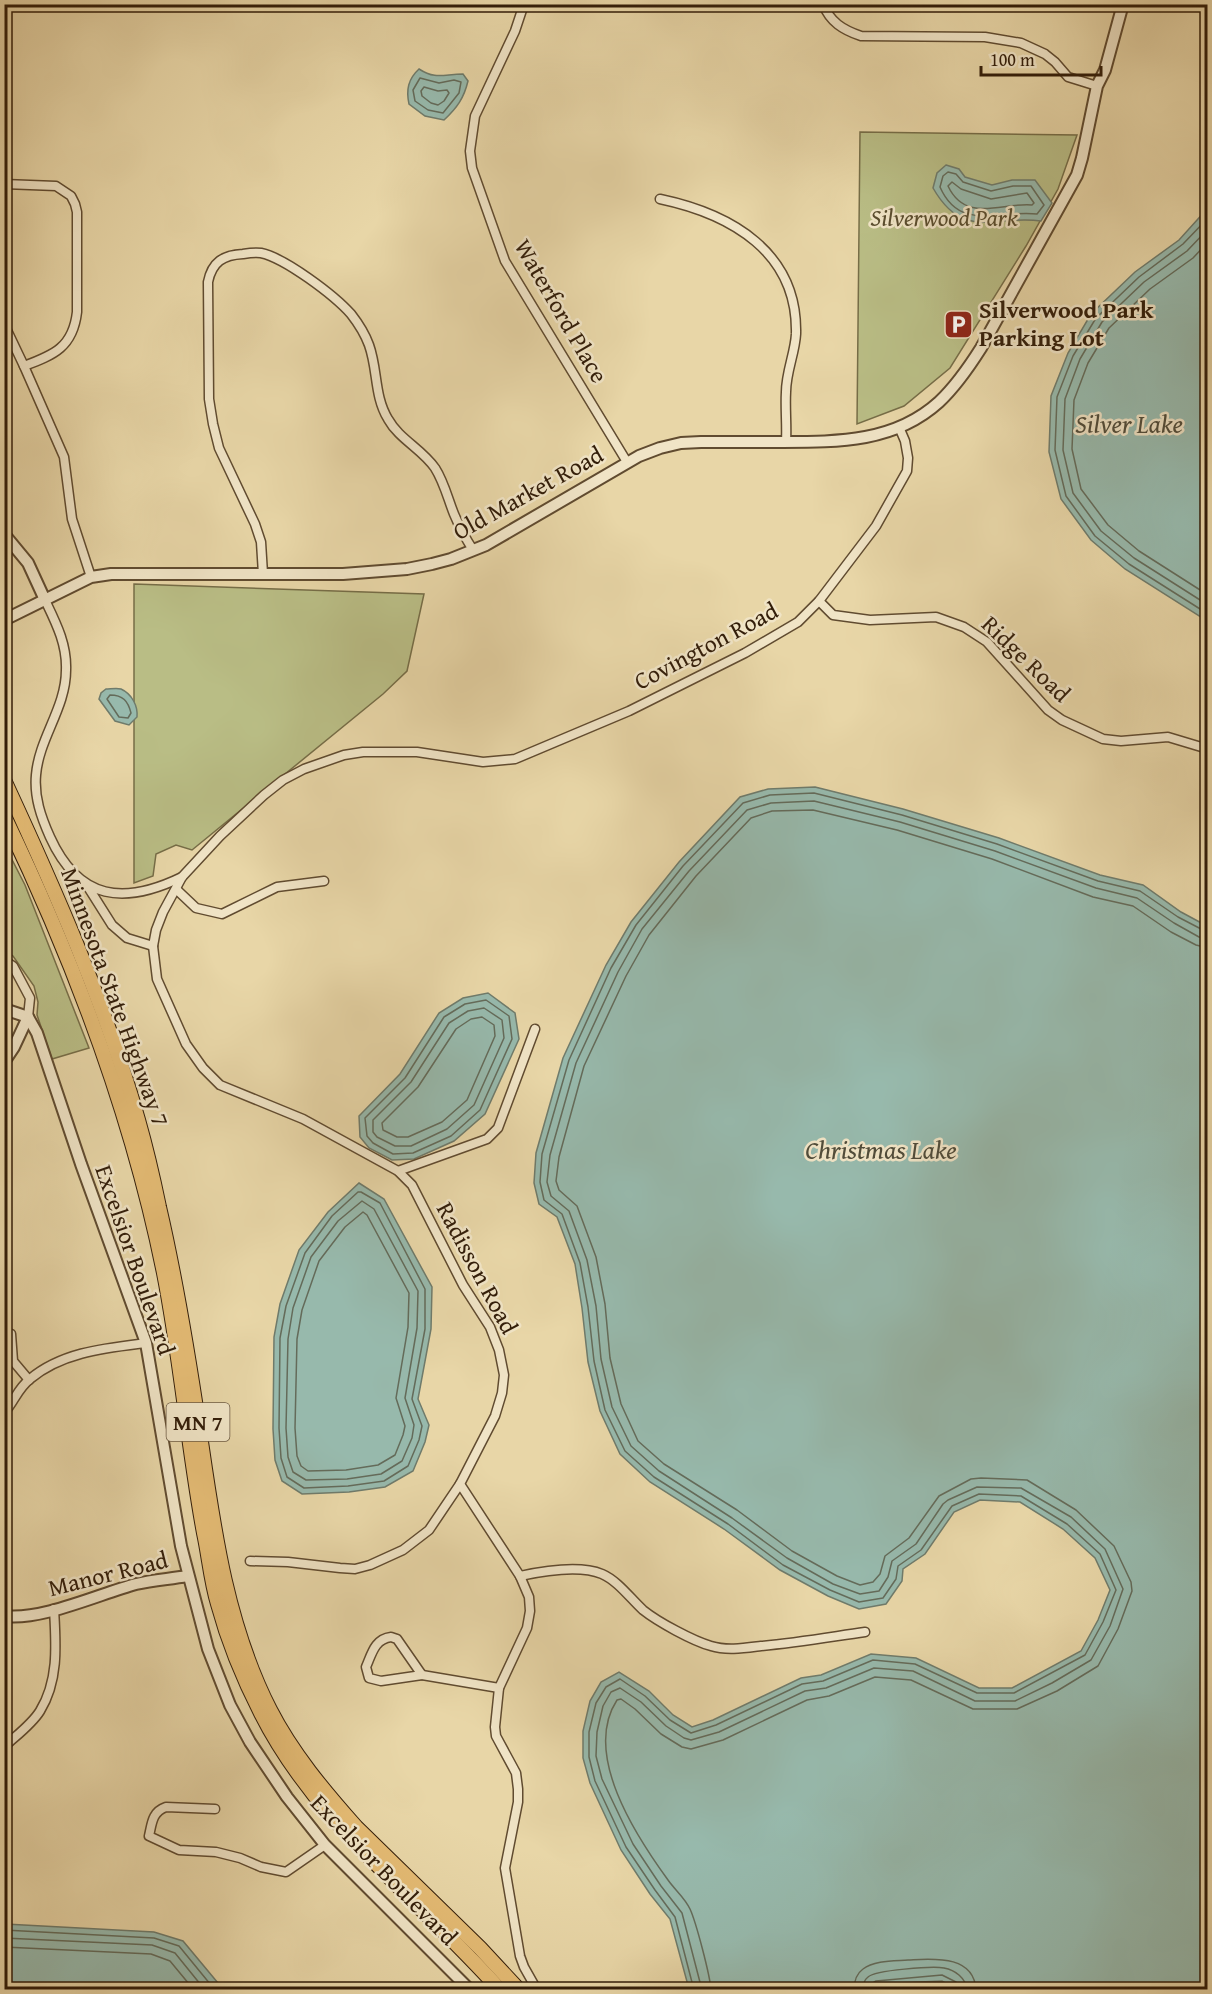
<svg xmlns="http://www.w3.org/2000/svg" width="1212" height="1994" font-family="'Gentium Book Plus',serif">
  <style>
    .green { fill: #b9bd85; stroke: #766d47; stroke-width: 1.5 }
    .water { fill: #97b9ac; stroke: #6f7b6b; stroke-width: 1.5 }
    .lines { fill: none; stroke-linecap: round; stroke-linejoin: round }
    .shore { stroke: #646b5a; stroke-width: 1.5 }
    .minor-casing { stroke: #604b30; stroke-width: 11 }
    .tertiary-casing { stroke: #604b30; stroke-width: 14 }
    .primary-casing { stroke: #321d09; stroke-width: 16 }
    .minor { stroke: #f0e4c6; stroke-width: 8 }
    .tertiary { stroke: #f0e4c6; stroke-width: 10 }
    .primary { stroke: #e4bb74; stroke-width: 14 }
    .labels { text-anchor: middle; stroke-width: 5; stroke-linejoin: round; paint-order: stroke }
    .shield { fill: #f0e4c6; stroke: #6b5942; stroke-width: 1.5 }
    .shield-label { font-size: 22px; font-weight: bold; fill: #321d09 }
    .park-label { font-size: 24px; font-style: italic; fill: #5a4d2e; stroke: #f0e4c6 }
    .poi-label { font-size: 24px; font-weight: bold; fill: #321d09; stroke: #f0e4c6; text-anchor: start }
    .street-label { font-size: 24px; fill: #321d09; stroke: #f0e4c6 }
    .water-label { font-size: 26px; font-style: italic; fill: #504c3a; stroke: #f0e4c6 }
  </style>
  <rect width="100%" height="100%" fill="#e8d6a7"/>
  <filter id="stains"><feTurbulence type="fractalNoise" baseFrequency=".00333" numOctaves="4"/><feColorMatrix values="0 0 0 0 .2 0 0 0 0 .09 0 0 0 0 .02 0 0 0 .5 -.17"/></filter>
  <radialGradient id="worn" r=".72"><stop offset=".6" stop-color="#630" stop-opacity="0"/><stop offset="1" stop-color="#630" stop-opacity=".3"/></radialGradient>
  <g class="green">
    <polygon points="860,132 1077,135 1058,189 1026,246 950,368 904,406 857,424"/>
    <polygon points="134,584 424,594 407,671 383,694 192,850 176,845 156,854 153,876 134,883"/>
    <polygon points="4,844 25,885 89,1048 52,1059 37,1015 38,1002 34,986 13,956 5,950"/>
  </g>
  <g class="water">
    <path d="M419,69C436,80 444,74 463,74L468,81C464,98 457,108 444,120L425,116L409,104C406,90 408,79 419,69Z"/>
    <path d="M946,165L959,169L965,177L992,185L1012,180H1035L1052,203L1041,221C995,214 964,242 933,188L937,173Z"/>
    <polygon points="1207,209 1207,621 1125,569 1091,540 1061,499 1049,452 1051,396 1068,353 1091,314 1135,272 1179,240"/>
    <path d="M106,689C110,689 117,688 121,689C132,694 138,706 137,717L129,725L115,721L99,699L101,693Z"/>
    <polygon points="815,787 903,809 999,838 1100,875 1143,885 1181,912 1207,926 1207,1989 957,1990 942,1981 898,1983 858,1990 689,1989 670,1919 650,1894 621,1850 590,1783 583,1758 583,1731 590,1701 601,1682 619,1672 649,1691 673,1715 692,1727 713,1720 801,1678 821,1675 871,1654 916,1658 979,1688 1012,1688 1081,1651 1098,1620 1110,1590 1095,1558 1063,1529 1020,1502 980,1500 954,1512 925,1554 903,1569 902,1581 886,1604 859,1609 828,1596 780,1570 724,1529 650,1482 620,1454 600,1411 588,1362 582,1308 575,1264 557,1217 539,1204 534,1183 536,1153 563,1058 606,965 631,922 679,862 740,797 768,789"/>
    <polygon points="488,993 515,1013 519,1039 485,1114 454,1141 414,1159 392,1160 369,1148 360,1137 359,1116 400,1074 439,1013 463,998"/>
    <polygon points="359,1183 384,1199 432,1287 431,1329 418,1399 429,1425 425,1442 413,1471 385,1487 349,1492 302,1494 282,1481 275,1460 273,1429 274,1337 280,1304 299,1250 328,1212"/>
    <polygon points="5,1924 154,1932 183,1941 223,1989 5,1989"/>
  </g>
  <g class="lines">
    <g class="shore">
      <polygon points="420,78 439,83 454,80 461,82 459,93 443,113 428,110 415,101 413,90"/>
      <polygon points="424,87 438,91 447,90 449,93 444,101 438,105 431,103 422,96 421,91"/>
      <path d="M948,172L956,174L963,182L991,191L1013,186H1031L1044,205L1037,214C1001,209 960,233 940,187L943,176Z"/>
      <path d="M952,182L961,189L991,199L1027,193L1034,203L1032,205C1002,202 966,224 948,186Z"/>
      <polyline points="1208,218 1183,244 1139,277 1096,318 1073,356 1057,397 1055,450 1066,496 1095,536 1129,564 1208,614"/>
      <polyline points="1208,229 1187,251 1144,282 1102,322 1080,359 1065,399 1063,450 1073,493 1101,531 1134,558 1208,605"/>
      <polyline points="1208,242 1193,258 1150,289 1109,328 1088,363 1074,400 1072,449 1081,489 1108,525 1139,551 1208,595"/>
      <path d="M110,695C123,695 128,701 131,713L128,718L119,717L107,699Z"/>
      <polygon points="486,1000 509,1016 512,1039 480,1110 451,1136 413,1153 393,1154 373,1143 367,1136 365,1118 405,1078 444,1017 465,1004"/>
      <polygon points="484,1008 502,1020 504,1038 474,1105 447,1129 411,1146 395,1146 377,1137 373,1132 373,1120 411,1082 449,1023 468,1011"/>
      <polygon points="482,1017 494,1025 495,1036 467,1100 442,1122 408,1137 397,1137 383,1130 382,1123 418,1087 456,1029 471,1019"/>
      <polygon points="358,1192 361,1192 380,1203 425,1289 425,1329 412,1399 422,1426 419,1440 408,1466 384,1481 348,1486 304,1488 287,1477 281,1458 279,1428 280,1338 286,1306 305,1253 332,1216"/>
      <polygon points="362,1201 374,1209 418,1291 417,1328 405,1398 414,1425 412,1438 402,1461 381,1474 347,1479 306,1480 293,1472 288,1457 286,1428 288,1339 293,1308 311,1257 338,1221"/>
      <polygon points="363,1212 367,1215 409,1293 408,1327 396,1398 405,1426 403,1435 395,1455 378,1465 346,1470 308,1471 301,1466 297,1456 295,1428 297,1339 302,1310 319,1261 345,1227"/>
      <polyline points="4,1930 154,1938 179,1946 215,1990"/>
      <polyline points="4,1938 152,1945 175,1953 205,1990"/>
      <polyline points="4,1947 151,1954 170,1961 194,1990"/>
      <polyline points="694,1990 675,1917 655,1890 626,1847 595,1781 589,1757 589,1732 596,1703 606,1687 620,1679 645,1696 670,1720 691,1733 716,1725 802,1684 823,1681 873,1660 915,1664 977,1693 1014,1693 1085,1655 1103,1622 1116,1590 1100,1554 1067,1524 1021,1496 979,1494 952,1506 921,1550 898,1566 896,1579 883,1598 859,1602 830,1590 783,1565 728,1524 654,1477 625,1451 605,1410 594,1361 588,1307 580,1263 562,1214 544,1200 540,1182 542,1154 569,1060 611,968 636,925 683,866 743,803 770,795 814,793 902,815 997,844 1098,881 1140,891 1178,917 1203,930 1208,931"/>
      <polyline points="702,1990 682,1913 661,1886 633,1844 602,1779 596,1756 597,1732 603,1706 611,1692 620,1688 641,1702 666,1726 684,1738 691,1740 719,1732 805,1691 826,1688 874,1668 913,1671 975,1701 1015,1701 1052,1683 1091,1660 1110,1626 1123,1589 1105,1549 1071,1517 1021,1488 977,1487 948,1500 943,1504 916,1544 892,1561 888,1577 879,1591 860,1594 833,1584 787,1558 732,1518 659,1471 631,1446 612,1407 601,1359 596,1306 587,1260 569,1211 551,1196 547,1182 550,1155 576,1063 618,972 642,929 689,871 747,810 771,803 814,801 900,822 995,851 1096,888 1137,898 1174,923 1199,937 1208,938"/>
      <path d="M711,1990C710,1975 696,1922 690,1909C685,1898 675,1890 668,1880C636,1836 582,1754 617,1700L621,1699L635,1709L661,1734L682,1747L691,1749L723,1740L807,1700L829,1696L875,1677L911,1680L973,1709H1017L1057,1691L1098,1666L1118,1629L1132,1591L1131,1582L1114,1546L1076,1510L1027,1480L981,1478L971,1479L939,1496L909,1538L885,1556L880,1574L873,1582L860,1585L837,1576L792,1551L737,1510L664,1464L638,1441L621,1404L610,1358L605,1304L596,1257L577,1206L559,1190L556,1181L559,1157L584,1066L626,976L649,935L696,876L751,818L772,811L813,810L897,830L992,859L1093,897L1133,906L1171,932L1196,945L1208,948"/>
      <path d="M854,1990C854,1981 856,1974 863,1969C874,1960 895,1961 908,1960C932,1959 974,1954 976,1990"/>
      <path d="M863,1990C863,1984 864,1980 868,1977C875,1970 933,1966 944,1968C955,1970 966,1978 967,1990"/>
      <polyline points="870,1990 871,1984 876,1981 942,1975 956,1982 959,1990"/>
    </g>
    <defs>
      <g id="minor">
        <polyline points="524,4 515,31 475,116 470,151 472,168 505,261 627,462"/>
        <path d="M823,4C830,22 843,30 861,36L985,37L1021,43L1045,54L1055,62L1068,77L1097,86"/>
        <path d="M4,184L56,186L71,196L75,204L77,212V312C73,347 54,355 24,366L4,324"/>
        <path d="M660,199C731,214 798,252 796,334C795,353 786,372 786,392C785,409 787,425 786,442"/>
        <polyline points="24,366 64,457 72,519 91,577"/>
        <path d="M263,574L261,542L255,524L219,448L213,424L209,399L208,282C212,262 223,255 243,254C249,253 255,252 261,253C285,258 334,295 351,314C358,323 365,334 369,345C378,370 374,396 388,419C399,439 422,449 435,468C444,482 448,499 454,514C459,526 466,539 473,550"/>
        <path d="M45,600C56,623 67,644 66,670C66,708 39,738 36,775C34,797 41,817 50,837C79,901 124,905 182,877"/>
        <polyline points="819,601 833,615 870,620 936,617 964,627 987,642 1048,710 1062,720 1103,739 1121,741 1168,737 1208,749"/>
        <polyline points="88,887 112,925 127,938 153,946"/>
        <polyline points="177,890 196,908 222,914 277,887 324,881"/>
        <polyline points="4,960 13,966 30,998 28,1017"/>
        <polyline points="398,1171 487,1139 498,1128 535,1029"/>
        <polyline points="11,1334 13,1361 29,1380"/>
        <path d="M4,1413C14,1402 18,1388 30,1379C62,1352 106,1348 146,1343"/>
        <polyline points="250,1561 288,1562 340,1568 355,1569 370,1565 403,1550 429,1530 460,1484"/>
        <path d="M520,1576C543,1571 580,1565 602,1574C618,1581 630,1598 643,1610C658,1622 693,1641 711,1646C727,1651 745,1648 761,1646C796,1643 830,1637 865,1632"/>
        <path d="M391,1637L397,1639L422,1675L381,1681L369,1678L366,1667C372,1653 375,1639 391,1637Z"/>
        <polyline points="422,1675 499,1688"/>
        <path d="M6,1745C17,1735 32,1724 40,1711C59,1680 56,1644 54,1609"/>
        <path d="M215,1809L166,1807C152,1812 152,1823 149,1836L179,1850L216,1852L240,1858L261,1867L286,1872L325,1845"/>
        <polyline points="537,1990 524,1967 520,1956 505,1868 518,1802 518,1789 516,1773 496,1736 495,1727 499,1688 527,1628 530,1611 529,1597 520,1576 460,1484 495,1416 502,1393 504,1375 499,1350 490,1327 463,1285 412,1185 398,1171 303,1119 220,1085 203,1068 186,1044 157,979 153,946 156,930 163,912 182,877 220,836 264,795 283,780 304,769 344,755 363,752 417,752 483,762 515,759 629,711 745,653 798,622 819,601 876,526 907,471 908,458 905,441 899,427"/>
      </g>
      <g id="tertiary">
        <polyline points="4,534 28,563 45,600"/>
        <path d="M4,620L91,577L111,574H343L407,569L432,564L451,559L486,545L639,456L660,448L681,443L701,442C728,442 756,442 783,442C839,442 895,442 939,402C956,386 969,367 981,348L1077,175L1082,158L1097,86L1105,70L1123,4"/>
        <polyline points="4,1009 28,1017 37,1033 81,1164 146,1343 181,1546 208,1649 230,1705 250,1742 287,1797 325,1845 470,1990"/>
        <polyline points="4,1062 14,1047 28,1017"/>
        <path d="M4,1616C41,1621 99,1594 136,1584C153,1580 170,1579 187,1576"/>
      </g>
      <g id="primary">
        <path d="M4,780C55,890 105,1003 138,1120C146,1148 153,1178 159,1207C176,1280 188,1354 199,1428C213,1524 225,1622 270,1710C292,1753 324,1791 356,1827L480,1948L519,1990"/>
        <path d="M4,816C75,963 132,1114 164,1273C181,1359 188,1447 204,1533C209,1556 211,1581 218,1604C228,1641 243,1678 261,1713C317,1824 419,1899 500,1990"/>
      </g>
    </defs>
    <use href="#minor" class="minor-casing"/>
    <use href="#tertiary" class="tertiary-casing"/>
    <use href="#primary" class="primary-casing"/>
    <use href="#minor" class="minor"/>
    <use href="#tertiary" class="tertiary"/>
    <use href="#primary" class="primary"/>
  </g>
  <defs>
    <symbol id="parking-square" viewBox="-11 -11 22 22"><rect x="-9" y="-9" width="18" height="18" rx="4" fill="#8f2418" stroke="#f0e4c6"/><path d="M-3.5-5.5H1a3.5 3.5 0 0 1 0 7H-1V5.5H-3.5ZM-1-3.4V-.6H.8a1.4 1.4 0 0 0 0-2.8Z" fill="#fff"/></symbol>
  </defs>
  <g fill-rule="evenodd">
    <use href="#parking-square" x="942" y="308" width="33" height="33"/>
  </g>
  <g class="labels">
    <rect class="shield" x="166.5" y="1403" width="63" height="38" rx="4.5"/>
    <g class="shield-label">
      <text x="198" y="1430">MN 7</text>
    </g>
    <g class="park-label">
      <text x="944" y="226">Silverwood Park</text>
    </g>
    <g class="poi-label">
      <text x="979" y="318">Silverwood Park<tspan x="979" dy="28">Parking Lot</tspan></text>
    </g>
    <g class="street-label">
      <text transform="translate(561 311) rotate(60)" y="8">Waterford Place</text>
      <text transform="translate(528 493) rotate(-29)" y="8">Old Market Road</text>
      <text transform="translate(706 646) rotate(-28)" y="8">Covington Road</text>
      <text transform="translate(1026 659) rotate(44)" y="8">Ridge Road</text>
      <text transform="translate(115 997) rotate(70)" y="8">Minnesota State Highway 7</text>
      <text transform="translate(135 1260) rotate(71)" y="8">Excelsior Boulevard</text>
      <text transform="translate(477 1268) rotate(62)" y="8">Radisson Road</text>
      <text transform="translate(108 1574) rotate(-14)" y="8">Manor Road</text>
      <text transform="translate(384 1870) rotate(46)" y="8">Excelsior Boulevard</text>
    </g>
    <g class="water-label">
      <text x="1129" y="433">Silver Lake</text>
      <text x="881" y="1159">Christmas Lake</text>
    </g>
  </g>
  <rect width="1212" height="1994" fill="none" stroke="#e8d6a7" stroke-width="24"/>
  <rect x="6" y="6" width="1200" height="1982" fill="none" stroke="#321d09" stroke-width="3"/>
  <rect x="12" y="12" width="1188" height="1970" fill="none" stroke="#321d09" stroke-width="1.5"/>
  <path d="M981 66v9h120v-9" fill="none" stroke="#321d09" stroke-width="3"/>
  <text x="990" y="66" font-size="18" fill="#321d09" stroke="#f0e4c6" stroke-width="4.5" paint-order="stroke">100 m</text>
  <rect width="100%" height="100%" filter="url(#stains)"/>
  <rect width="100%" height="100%" fill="url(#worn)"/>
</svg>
